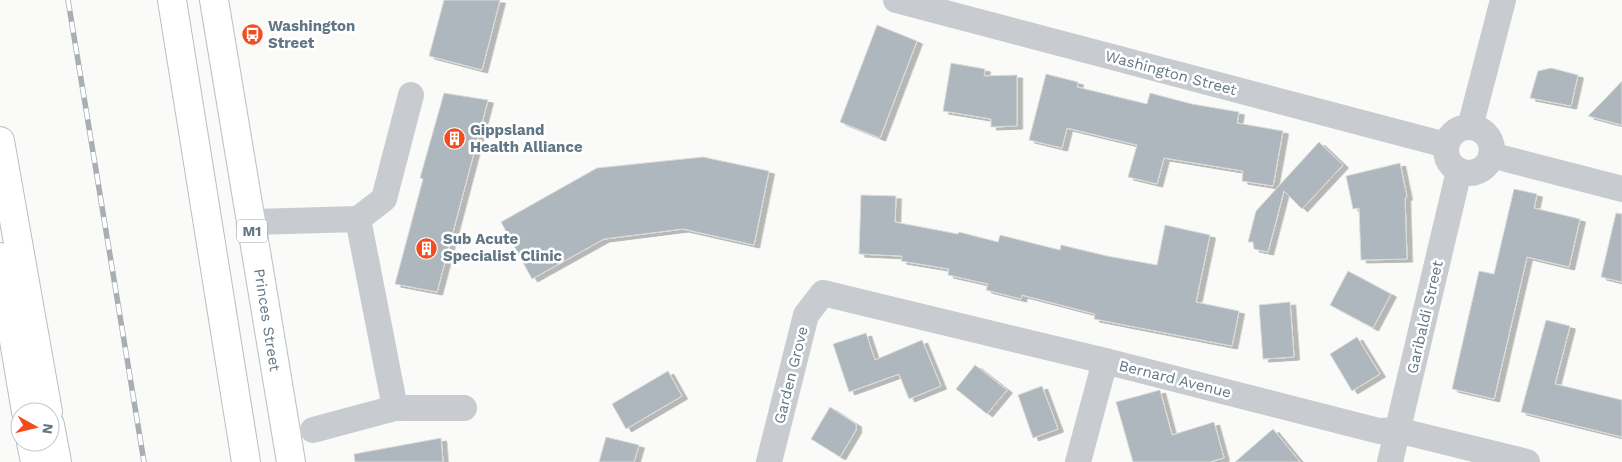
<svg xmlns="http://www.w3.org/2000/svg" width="1622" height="462" font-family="'Work Sans',sans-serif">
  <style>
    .building { fill: #adb7bd; stroke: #dcdcda; filter: url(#shadow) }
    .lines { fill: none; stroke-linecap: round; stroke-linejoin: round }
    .major-casing { stroke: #b8bec2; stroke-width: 30 }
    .highway-casing { stroke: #babec1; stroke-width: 30 }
    .minor { stroke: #c8ccd0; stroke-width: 26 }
    .major { stroke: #fff; stroke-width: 28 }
    .highway { stroke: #fff; stroke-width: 28 }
    .rail-casing { stroke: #a7afb5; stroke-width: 5.5 }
    .rail { stroke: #fff; stroke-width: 4; stroke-dasharray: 11; stroke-linecap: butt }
    .labels { text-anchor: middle; stroke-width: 5; stroke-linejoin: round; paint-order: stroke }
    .shield { fill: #fff; stroke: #91a0aa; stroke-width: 1 }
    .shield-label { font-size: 14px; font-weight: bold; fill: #627785 }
    .poi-label { font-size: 15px; font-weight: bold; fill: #627785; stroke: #fff; text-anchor: start }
    .street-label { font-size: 15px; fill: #627785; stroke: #fff }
  </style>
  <defs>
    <filter id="shadow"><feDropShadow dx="5.5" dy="3" stdDeviation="0" flood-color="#0004"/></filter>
  </defs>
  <rect width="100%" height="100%" fill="#fafaf8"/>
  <g class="building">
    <polygon points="444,0 500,0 482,70 429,56"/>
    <polygon points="877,25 917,41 880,138 840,122"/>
    <polygon points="951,63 985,69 984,76 1017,75 1017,126 991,127 991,119 943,111"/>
    <polygon points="1551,68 1578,75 1571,106 1530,98 1538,71"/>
    <polygon points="1046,74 1078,82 1077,87 1147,104 1150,93 1192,104 1239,112 1237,123 1283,131 1273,186 1242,181 1243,171 1164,158 1157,184 1128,177 1137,145 1067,128 1062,148 1029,140"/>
    <polygon points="1622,81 1622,125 1588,116 1603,101"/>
    <polygon points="444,93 488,100 437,292 395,284 423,179 420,178"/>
    <polygon points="1319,142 1343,165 1302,209 1284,191 1268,252 1254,249 1253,242 1248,242 1256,211"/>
    <polygon points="703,157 769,171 754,245 683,229 604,239 532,279 501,222 597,168"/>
    <polygon points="1400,163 1407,197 1405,198 1407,259 1361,260 1359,208 1353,209 1346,176"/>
    <polygon points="1514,189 1537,194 1534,208 1580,219 1569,267 1527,257 1494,399 1452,389 1479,271 1494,274"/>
    <polygon points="861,195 896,196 895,222 958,234 959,232 998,242 1000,235 1060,250 1061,245 1107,256 1157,265 1165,225 1210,235 1196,302 1239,311 1232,346 1094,319 1095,314 1022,295 1021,299 986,290 988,284 948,275 949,269 901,261 902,256 859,254"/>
    <polygon points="1616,213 1622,214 1622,282 1601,277"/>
    <polygon points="1348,271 1391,294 1373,328 1330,305"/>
    <polygon points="1290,302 1294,357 1263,359 1259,305"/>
    <polygon points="1546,320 1570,326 1555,384 1622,400 1622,437 1521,412"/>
    <polygon points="866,333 875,360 922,340 941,386 909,399 899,374 849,392 833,344"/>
    <polygon points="1357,337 1380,374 1352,391 1330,354"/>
    <polygon points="975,365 1007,390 987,414 956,389"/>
    <polygon points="668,371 682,396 626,429 612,404"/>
    <polygon points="1042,386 1058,429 1033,438 1018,395"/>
    <polygon points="1160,390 1172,435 1214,422 1224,458 1209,462 1133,462 1116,402"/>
    <polygon points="830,407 856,424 856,430 840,457 811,439"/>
    <polygon points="1273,429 1300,462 1235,462"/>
    <polygon points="606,437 639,445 634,462 599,462"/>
    <polygon points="441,438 443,462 355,462 354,454"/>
  </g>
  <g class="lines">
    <defs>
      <g id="major">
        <polyline points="0,141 48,412"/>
        <polyline points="0,257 26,412"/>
        <polyline points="50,425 57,462"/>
        <polyline points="31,442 35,462"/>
      </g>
      <g id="highway">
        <polyline points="172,0 246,462"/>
        <polyline points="214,0 291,462"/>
      </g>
    </defs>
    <use href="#major" class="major-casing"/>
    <use href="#highway" class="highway-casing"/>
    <g class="minor">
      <polyline points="896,0 1446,145"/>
      <polyline points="1470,127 1503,0"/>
      <circle cx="1469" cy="150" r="23"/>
      <polyline points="1491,155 1622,189"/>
      <polyline points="358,219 384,199 411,95"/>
      <polyline points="251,222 358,219 395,408 464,408"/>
      <polyline points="313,430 395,408"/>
      <polyline points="769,462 806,315 823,293 1105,361 1379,431 1397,430 1527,462"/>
      <polyline points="1078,462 1105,361"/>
      <polyline points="1390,462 1459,171"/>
    </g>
    <use href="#major" class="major"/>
    <use href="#highway" class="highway"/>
    <defs>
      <polyline id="rail" points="68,0 144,462"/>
    </defs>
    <use href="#rail" class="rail-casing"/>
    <use href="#rail" class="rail"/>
  </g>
  <defs>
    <symbol id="bus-disc" viewBox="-11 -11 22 22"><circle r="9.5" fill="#f24c1f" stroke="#fff"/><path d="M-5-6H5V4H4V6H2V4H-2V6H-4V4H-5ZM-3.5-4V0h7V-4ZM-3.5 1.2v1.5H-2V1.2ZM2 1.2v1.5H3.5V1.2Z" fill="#fff"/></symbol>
    <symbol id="building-disc" viewBox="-11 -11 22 22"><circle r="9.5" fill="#f24c1f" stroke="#fff"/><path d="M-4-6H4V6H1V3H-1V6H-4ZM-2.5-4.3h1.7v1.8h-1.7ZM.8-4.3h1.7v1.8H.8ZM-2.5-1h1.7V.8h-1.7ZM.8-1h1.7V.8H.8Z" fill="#fff"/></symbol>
  </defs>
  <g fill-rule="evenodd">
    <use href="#bus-disc" x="240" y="22" width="25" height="25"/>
    <use href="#building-disc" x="442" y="126" width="25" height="25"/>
    <use href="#building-disc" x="414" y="236" width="25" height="25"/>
  </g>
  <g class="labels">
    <rect class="shield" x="237" y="219.5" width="30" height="23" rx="4"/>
    <g class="shield-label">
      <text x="252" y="236">M1</text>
    </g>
    <g class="poi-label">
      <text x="268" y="31">Washington<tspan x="268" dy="17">Street</tspan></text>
      <text x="470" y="135">Gippsland<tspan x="470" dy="17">Health Alliance</tspan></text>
      <text x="443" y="244">Sub Acute<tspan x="443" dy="17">Specialist Clinic</tspan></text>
    </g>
    <g class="street-label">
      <text transform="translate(1171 73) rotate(15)" y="5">Washington Street</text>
      <text transform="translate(1425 317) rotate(-77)" y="5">Garibaldi Street</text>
      <text transform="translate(267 320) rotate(81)" y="5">Princes Street</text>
      <text transform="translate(791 375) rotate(-76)" y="5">Garden Grove</text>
      <text transform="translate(1175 379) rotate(14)" y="5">Bernard Avenue</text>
    </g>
  </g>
  <g transform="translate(35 427) rotate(98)"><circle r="24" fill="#ffffff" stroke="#c0c9ce"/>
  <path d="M0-4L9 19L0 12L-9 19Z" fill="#f24c1f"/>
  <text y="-8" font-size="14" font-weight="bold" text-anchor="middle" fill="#627785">N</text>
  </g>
</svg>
